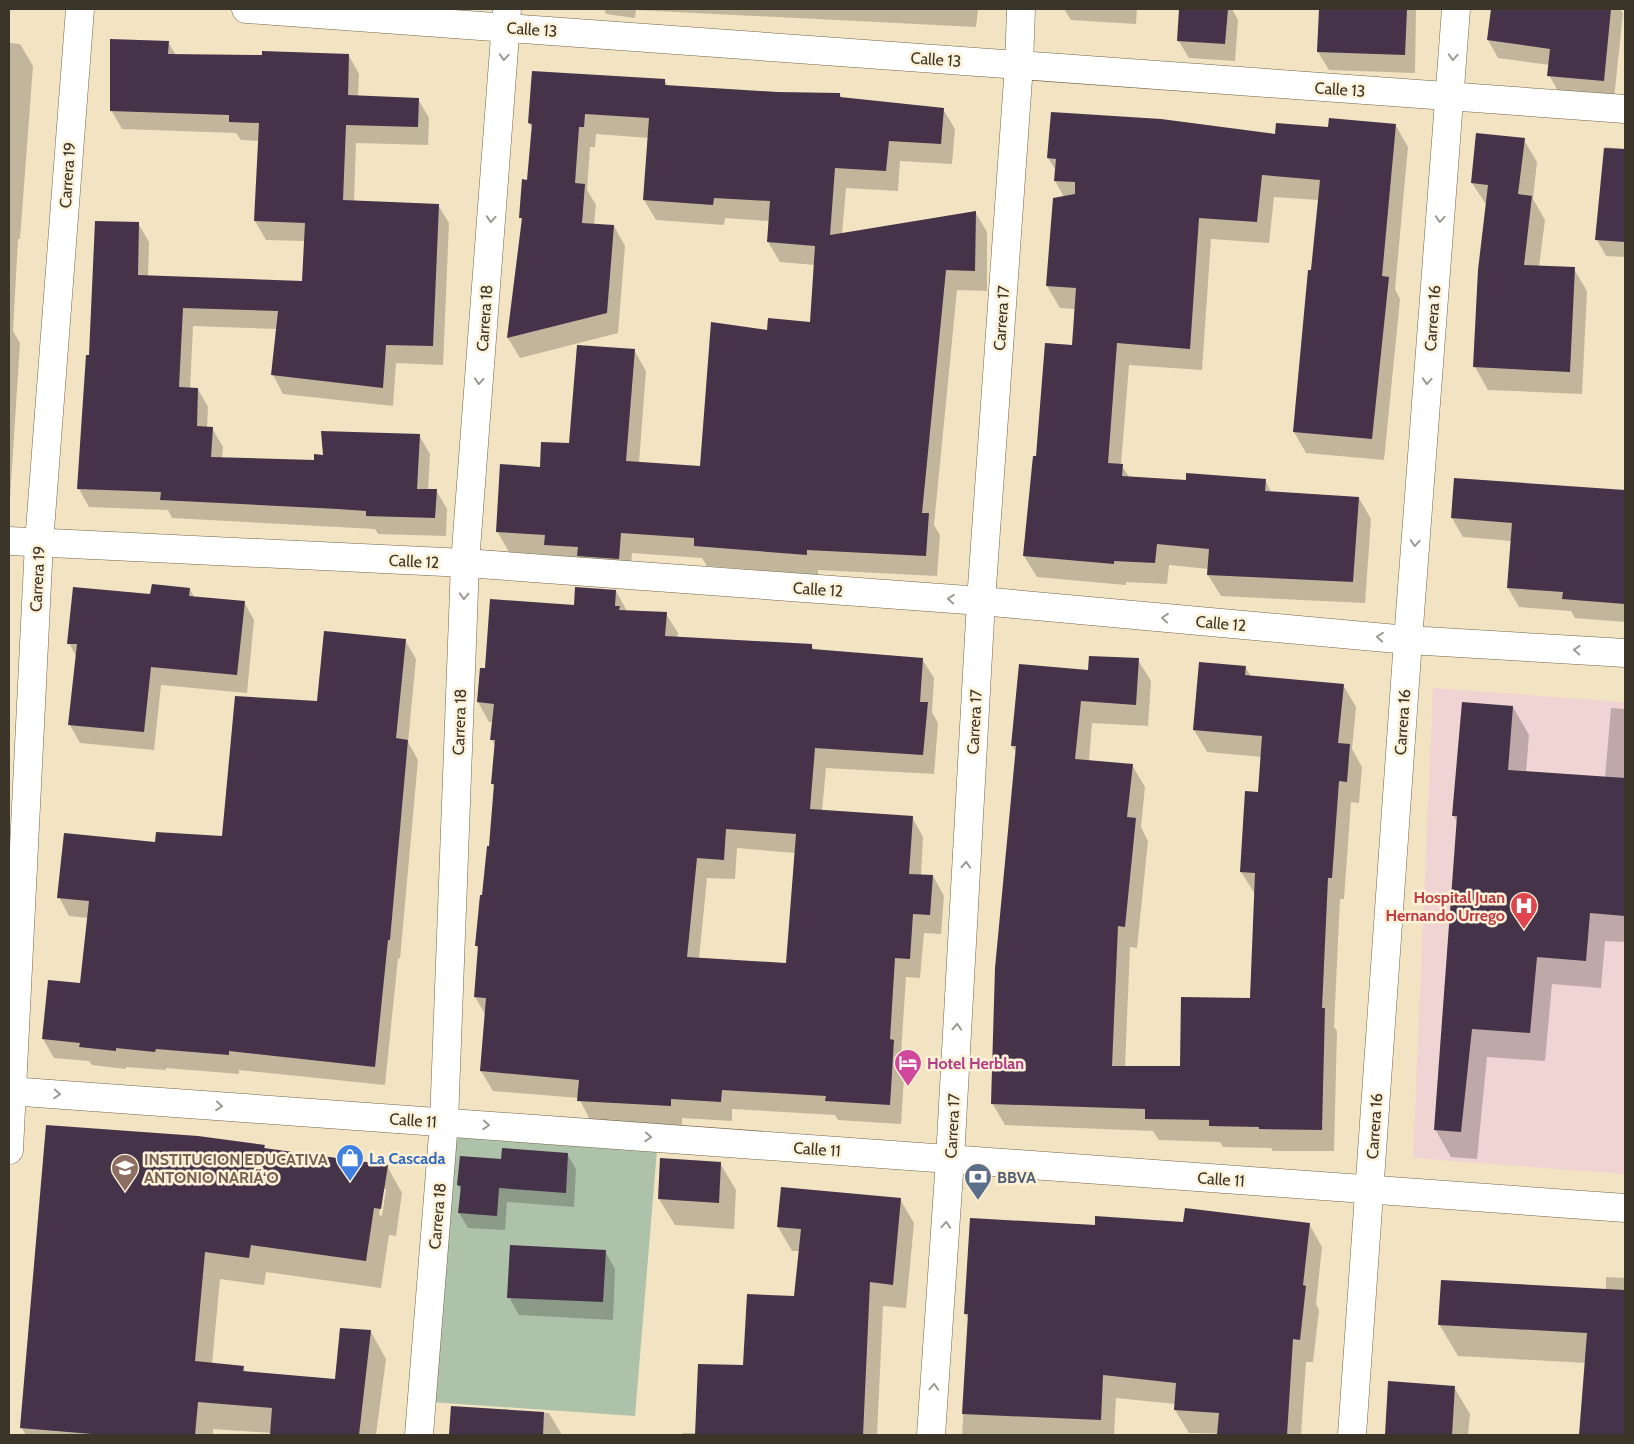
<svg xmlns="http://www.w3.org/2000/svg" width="1634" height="1444" font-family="Cabin,sans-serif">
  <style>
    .medical { fill: #efd4d3 }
    .green { fill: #aec2aa }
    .shadow { fill: #0003; fill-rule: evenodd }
    .building { fill: #453349; fill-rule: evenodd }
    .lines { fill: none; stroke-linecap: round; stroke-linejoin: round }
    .minor-casing { stroke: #726548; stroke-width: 29 }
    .tertiary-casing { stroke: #726548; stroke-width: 29 }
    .minor { stroke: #fff; stroke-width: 28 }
    .tertiary { stroke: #fff; stroke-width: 28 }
    .oneway { stroke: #9d9a94 }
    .labels { text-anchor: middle; stroke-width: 5; stroke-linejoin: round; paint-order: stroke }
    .street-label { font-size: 16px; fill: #3b3529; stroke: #fdf1d7 }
    .health-label { font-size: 16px; font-weight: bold; fill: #be3a42; stroke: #fdf1d7; text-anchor: end }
    .hotel-label { font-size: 16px; font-weight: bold; fill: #b23c85; stroke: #fdf1d7; text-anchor: start }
    .shop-label { font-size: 16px; font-weight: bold; fill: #366cbe; stroke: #fdf1d7; text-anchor: start }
    .education-label { font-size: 16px; font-weight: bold; fill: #785e54; stroke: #fdf1d7; text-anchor: start }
    .service-label { font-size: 16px; font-weight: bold; fill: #4e5e75; stroke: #fdf1d7; text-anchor: start }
  </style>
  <rect width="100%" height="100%" fill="#f2e4c3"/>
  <polygon class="medical" points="1433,688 1625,702 1625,1174 1413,1158"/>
  <polygon class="green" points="454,1135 657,1150 635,1416 430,1402"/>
  <g class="shadow">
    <polygon points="596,9 978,9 976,27 636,10 635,18 606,14 604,9"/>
    <polygon points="1064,9 1137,9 1136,24 1071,20"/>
    <polygon points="1180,9 1232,9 1238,20 1235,61 1189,58 1178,40"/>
    <polygon points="1320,9 1416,9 1415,73 1329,70 1318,52"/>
    <polygon points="1493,9 1620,9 1623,13 1614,99 1559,93 1549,75 1550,65 1498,58 1488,40"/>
    <polygon points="168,42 176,55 349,56 359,74 358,97 418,99 429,118 428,145 356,143 354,202 438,205 449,223 443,365 396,363 393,406 283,394 273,375 278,329 193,326 190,389 198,389 208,407 207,428 212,428 223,447 222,458 315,461 324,456 419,435 430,454 428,490 436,490 447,509 446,536 378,534 375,529 172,518 168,510 89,507 79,489 90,357 138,223 149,242 148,277 304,282 305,241 266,240 255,221 260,141 241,140 236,133 122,129 111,110"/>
    <polygon points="9,43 20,44 33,66 20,239 18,239 13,331 20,343 10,499"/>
    <polygon points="664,80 668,86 777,93 840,94 842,99 943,109 955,129 952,164 900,161 898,191 846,188 842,234 975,212 987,232 987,291 957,290 934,525 940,535 937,576 818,570 818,575 707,566 702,558 632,553 630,579 557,565 552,555 509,552 497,531 541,468 570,444 634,350 646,371 639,463 701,467 768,331 811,324 815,265 780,262 768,242 769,221 725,218 724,225 656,220 644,200 649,138 596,134 595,147 590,147 587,190 596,205 594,225 614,226 625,246 618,333 520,358 508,338 522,221 521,218 529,181 533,130 529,123"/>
    <polygon points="1396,126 1408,147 1395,289 1400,299 1384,460 1306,453 1294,432 1319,200 1274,197 1269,243 1211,239 1202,370 1129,365 1121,465 1130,478 1187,482 1265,480 1272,493 1359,498 1371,519 1365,603 1221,596 1208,575 1209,569 1169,565 1167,584 1126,582 1126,585 1037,577 1024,556 1038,457 1073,346 1075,309 1060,308 1047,286 1064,197 1055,181 1056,171 1048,158 1329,129"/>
    <polygon points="1524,140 1537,162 1533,199 1545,220 1539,267 1574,269 1587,291 1582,394 1488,390 1475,367 1487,206 1472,183"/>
    <polygon points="1605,147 1625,149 1625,257 1606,256 1597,240"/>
    <polygon points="1455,480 1625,493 1625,622 1575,618 1571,611 1519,607 1508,588 1512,541 1463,537 1452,518"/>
    <polygon points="190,589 194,597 244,602 254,620 247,693 161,685 154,750 80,743 70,725 77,658 69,643"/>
    <path d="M616,591L627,611L666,614L678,633L677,638L811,645L814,650L922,659L934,678L932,712L938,723L934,774L826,768L822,811L912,817L923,837L921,875L933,876L944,896L941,934L924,933L920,978L906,977L901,1054L905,1061L901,1124L838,1120L835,1115L732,1109V1121L682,1118V1125L590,1120L579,1098L493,1091L481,1071L486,1016L475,997L479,951L476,945L490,847L495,789L492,783L495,746L492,740L493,722H489L478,702L482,669H486L575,607ZM737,848L795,853L787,965L699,959L707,878L735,879Z"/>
    <polygon points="405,640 416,659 408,742 418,760 400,959 398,958 385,1085 239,1070 239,1074 166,1068 166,1070 126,1067 126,1069 92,1065 89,1061 54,1058 43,1039 81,984 88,918 69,916 59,897 156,843 223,837 318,702"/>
    <polygon points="1138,660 1151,681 1148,726 1092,723 1089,761 1132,765 1145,787 1141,827 1148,841 1137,948 1130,947 1125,1067 1181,1068 1251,999 1255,894 1241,872 1259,793 1262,757 1207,752 1194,730 1245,667 1251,676 1343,685 1356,707 1352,749 1362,767 1359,803 1351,802 1344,899 1340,899 1334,1027 1337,1031 1334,1151 1273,1151 1271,1148 1223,1147 1220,1142 1159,1140 1153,1131 1005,1125 992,1103 1017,753 1012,746 1089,672"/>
    <polygon points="1513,707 1529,735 1526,773 1605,778 1611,708 1625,709 1625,942 1605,941 1601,988 1552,984 1545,1061 1487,1057 1477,1159 1451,1157 1435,1129 1458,823 1453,815"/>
    <path d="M264,1146L266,1150L387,1166L402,1193L396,1236L389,1235L381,1288L266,1272L264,1285L220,1279L212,1364L243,1367L246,1372L337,1380L371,1332L386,1359L376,1435H271V1433L213,1429V1435H26L21,1427ZM383,1189H386L382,1216L379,1215Z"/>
    <polygon points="567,1154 576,1169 574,1207 507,1202 505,1230 468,1228 459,1213 461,1191 458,1185 502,1160"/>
    <polygon points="720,1163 736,1190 734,1229 675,1225 659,1199"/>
    <polygon points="782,1189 900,1199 914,1223 906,1308 883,1306 877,1435 682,1435 682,1433 696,1433 795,1298 800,1251 792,1251 778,1227"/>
    <polygon points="1185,1223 1309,1224 1322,1247 1316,1304 1319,1310 1313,1362 1306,1362 1301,1435 1189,1433 1175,1410 1176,1404 1116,1398 1114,1435 962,1435 969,1319 965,1314 1096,1227"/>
    <polygon points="605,1251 615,1269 613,1320 519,1315 509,1297"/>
    <polygon points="1606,1277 1625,1278 1625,1435 1580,1435 1586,1363 1458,1356 1439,1324 1606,1290"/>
    <polygon points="1390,1382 1454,1387 1470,1414 1468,1435 1386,1435"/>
    <polygon points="452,1407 549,1413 562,1435 450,1435"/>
  </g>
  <g class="building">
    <polygon points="1179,9 1228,9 1225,44 1177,41"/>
    <polygon points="1319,9 1407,9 1405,55 1317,52"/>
    <polygon points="1491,9 1611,9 1604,81 1547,76 1550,49 1487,40"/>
    <polygon points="110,39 169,41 168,54 262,55 262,51 349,54 348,95 419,98 418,127 346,125 343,200 439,204 433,346 386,345 383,388 271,375 278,311 183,308 179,387 198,388 197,426 213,427 211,457 314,460 314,454 323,455 321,431 420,434 417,489 437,489 435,518 366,516 366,511 338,509 160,500 161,492 77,489 86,355 89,355 95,221 139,222 138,275 302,281 305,223 254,221 259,123 229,122 229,115 110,111"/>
    <polygon points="532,71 665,79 665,85 777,92 840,93 840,97 944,108 941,144 889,141 886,171 835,168 830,235 976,211 975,271 946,270 922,513 929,513 926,556 807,550 807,555 694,546 694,538 621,533 619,559 577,556 578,547 544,545 545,535 496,532 500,464 540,467 541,442 569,443 577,345 635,349 626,461 700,466 711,322 767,330 768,318 810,322 815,246 767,242 770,201 714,198 713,205 643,200 649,118 585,114 584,127 579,127 575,183 585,184 582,223 614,225 607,313 507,338 522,218 519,218 522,179 527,180 532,124 528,123"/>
    <polygon points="1051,112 1161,119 1275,134 1276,123 1328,127 1329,118 1396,124 1382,276 1389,277 1372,439 1293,432 1308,270 1311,270 1320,180 1262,175 1257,222 1199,218 1190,349 1117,343 1108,463 1123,464 1122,476 1186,480 1186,473 1266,479 1265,491 1359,497 1353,582 1207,575 1209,549 1157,544 1155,563 1114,561 1114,564 1023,556 1033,456 1036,456 1045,343 1072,345 1076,288 1046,286 1053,198 1075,194 1075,182 1054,181 1056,159 1047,158"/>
    <polygon points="1476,133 1525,138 1518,194 1532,196 1524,265 1575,267 1570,372 1473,367 1478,270 1488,185 1471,183"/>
    <polygon points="1604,148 1625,149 1625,242 1595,240"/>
    <polygon points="1454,478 1625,490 1625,604 1562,599 1563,592 1507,588 1512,523 1451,518"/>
    <polygon points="152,584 190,588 189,596 245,601 237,675 151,667 144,732 68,725 77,644 67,644 73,587 150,594"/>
    <path d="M575,587L616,590L615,606H620L619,610L667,612L665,636L812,644V649L923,658L920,702H928L923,755L815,748L810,809L913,816L909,874L933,875L930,915L913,914L910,959L895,958L890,1039L894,1040L890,1105L825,1101L826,1096L722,1090L721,1102L671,1099V1106L577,1101L579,1080L480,1071L486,998L474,997L478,946H475L480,895H482L487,846H489L494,784H491L495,740H490L494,704L477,702L480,668H485L490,599L574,605ZM726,829L796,834L786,963L687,957L697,858L724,860Z"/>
    <polygon points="324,631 406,639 396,738 408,740 390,940 388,940 375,1067 229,1051 229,1055 156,1049 155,1052 116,1048 116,1051 79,1047 80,1043 42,1039 48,980 80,983 89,901 57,898 64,833 155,842 156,832 222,836 235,696 317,701"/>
    <polygon points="1089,656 1139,658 1136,705 1081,701 1075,759 1133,764 1127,817 1136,818 1125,927 1118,926 1112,1066 1180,1066 1181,997 1250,998 1255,873 1240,872 1245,791 1258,792 1262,736 1193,730 1199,662 1246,666 1245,675 1344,684 1338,743 1350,744 1347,782 1339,781 1332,878 1328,878 1322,1008 1325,1008 1322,1130 1259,1129 1259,1127 1209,1126 1209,1120 1145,1119 1145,1109 991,1104 995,968 1016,746 1011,746 1019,664 1088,670"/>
    <polygon points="1462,702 1513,706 1508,770 1625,778 1625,916 1590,913 1586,961 1537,957 1530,1033 1472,1029 1461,1132 1434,1130 1457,816 1452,816"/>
    <polygon points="46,1125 198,1136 265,1145 264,1148 388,1165 381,1209 374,1208 366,1261 251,1245 249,1258 205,1252 195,1361 244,1366 243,1371 335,1379 340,1328 371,1330 359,1435 270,1435 272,1408 198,1402 195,1435 104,1435 20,1428"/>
    <polygon points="502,1148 568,1153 566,1193 499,1188 497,1216 458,1213 461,1186 457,1185 460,1156 501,1159"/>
    <polygon points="660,1158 721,1162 719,1203 658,1199"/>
    <polygon points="781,1187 901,1198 893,1285 870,1282 863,1435 695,1435 698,1364 743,1365 747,1294 794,1296 801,1229 777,1227"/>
    <polygon points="1185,1208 1310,1223 1303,1285 1306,1286 1300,1340 1293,1339 1287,1435 1217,1435 1219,1413 1174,1410 1176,1383 1103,1375 1101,1420 962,1414 968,1314 964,1314 970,1218 1095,1225 1095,1216 1183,1222"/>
    <polygon points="510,1245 606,1250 603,1302 507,1298"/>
    <polygon points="1441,1280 1625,1290 1625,1435 1579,1435 1587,1333 1438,1325"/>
    <polygon points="1388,1381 1455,1386 1452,1435 1385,1435"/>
    <polygon points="451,1406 544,1412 543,1435 449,1434"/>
  </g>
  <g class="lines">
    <defs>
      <g id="minor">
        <polyline points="246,9 1625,109"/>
        <polyline points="9,541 465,563 981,601 1408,640 1625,653"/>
        <polyline points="9,1091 1625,1208"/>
        <polyline points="9,1150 39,543 80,9"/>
        <polyline points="1352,1435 1408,640 1456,9"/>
      </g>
      <g id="tertiary">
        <polyline points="419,1435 444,1122 465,563 507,9"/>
        <polyline points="931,1435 950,1159 981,601 1019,65 1021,9"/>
      </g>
    </defs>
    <use href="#minor" class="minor-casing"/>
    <use href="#tertiary" class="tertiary-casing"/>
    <use href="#minor" class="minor"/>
    <use href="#tertiary" class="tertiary"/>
  </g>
  <defs><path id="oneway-chevron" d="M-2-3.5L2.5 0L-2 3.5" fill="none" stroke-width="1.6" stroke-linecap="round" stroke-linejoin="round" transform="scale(1.25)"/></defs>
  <g class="oneway">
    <use href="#oneway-chevron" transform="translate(504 57) rotate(94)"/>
    <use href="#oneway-chevron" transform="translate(1453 57) rotate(94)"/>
    <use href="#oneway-chevron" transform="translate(491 219) rotate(94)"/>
    <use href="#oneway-chevron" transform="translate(1440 219) rotate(94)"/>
    <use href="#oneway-chevron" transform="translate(479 381) rotate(94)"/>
    <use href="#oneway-chevron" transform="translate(1427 381) rotate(94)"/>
    <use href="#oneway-chevron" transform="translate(1415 543) rotate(94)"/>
    <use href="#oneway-chevron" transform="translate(464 596) rotate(92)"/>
    <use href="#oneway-chevron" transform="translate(951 599) rotate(-176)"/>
    <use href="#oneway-chevron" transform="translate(1165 618) rotate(-175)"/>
    <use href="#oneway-chevron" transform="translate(1380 637) rotate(-175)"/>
    <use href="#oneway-chevron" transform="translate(1577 650) rotate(-177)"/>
    <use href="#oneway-chevron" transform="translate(966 865) rotate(-87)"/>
    <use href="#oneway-chevron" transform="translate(957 1027) rotate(-87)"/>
    <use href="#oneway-chevron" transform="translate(57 1094) rotate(4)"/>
    <use href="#oneway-chevron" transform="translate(219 1106) rotate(4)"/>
    <use href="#oneway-chevron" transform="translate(486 1125) rotate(4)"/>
    <use href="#oneway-chevron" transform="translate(648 1137) rotate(4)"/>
    <use href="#oneway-chevron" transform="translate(946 1225) rotate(-86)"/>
    <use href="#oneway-chevron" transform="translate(934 1387) rotate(-86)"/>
  </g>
  <defs>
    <symbol id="hospital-pin" viewBox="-11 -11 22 30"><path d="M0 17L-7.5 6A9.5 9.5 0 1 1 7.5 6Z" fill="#e0444e" stroke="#fdf1d7"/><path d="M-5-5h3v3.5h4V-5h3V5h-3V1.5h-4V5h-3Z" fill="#fff"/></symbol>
    <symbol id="hotel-pin" viewBox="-11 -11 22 30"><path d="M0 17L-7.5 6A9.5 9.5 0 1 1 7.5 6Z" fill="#d1479c" stroke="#fdf1d7"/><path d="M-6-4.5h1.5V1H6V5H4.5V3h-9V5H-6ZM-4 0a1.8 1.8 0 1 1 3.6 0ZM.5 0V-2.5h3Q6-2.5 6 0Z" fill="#fff"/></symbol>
    <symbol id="shop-pin" viewBox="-11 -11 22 30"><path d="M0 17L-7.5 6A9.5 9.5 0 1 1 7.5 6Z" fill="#3f7fe0" stroke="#fdf1d7"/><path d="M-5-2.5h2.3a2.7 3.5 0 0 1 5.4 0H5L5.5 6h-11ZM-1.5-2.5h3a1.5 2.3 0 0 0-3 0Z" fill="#fff"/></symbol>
    <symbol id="school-pin" viewBox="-11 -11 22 30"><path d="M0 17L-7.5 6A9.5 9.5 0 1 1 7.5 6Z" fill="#8d6e63" stroke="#fdf1d7"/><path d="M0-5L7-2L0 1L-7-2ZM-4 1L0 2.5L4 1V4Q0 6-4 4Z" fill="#fff"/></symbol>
    <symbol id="bank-pin" viewBox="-11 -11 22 30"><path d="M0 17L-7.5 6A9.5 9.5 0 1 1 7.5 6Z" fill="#5c6f8a" stroke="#fdf1d7"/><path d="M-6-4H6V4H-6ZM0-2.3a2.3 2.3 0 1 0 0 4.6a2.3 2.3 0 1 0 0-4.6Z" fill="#fff"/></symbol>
  </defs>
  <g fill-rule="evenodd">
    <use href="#hospital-pin" x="1508" y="890" width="32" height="43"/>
    <use href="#hotel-pin" x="892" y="1047" width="32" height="43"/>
    <use href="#shop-pin" x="334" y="1142" width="32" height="43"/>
    <use href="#school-pin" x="109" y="1152" width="32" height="43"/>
    <use href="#bank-pin" x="962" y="1161" width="32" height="43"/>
  </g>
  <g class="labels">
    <g class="street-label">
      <text transform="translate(532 29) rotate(4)" y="6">Calle 13</text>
      <text transform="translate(936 59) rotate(4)" y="6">Calle 13</text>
      <text transform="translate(1340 89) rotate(4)" y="6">Calle 13</text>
      <text transform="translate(67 175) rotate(-86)" y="6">Carrera 19</text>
      <text transform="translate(484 318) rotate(-86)" y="6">Carrera 18</text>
      <text transform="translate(1001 318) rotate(-86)" y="6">Carrera 17</text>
      <text transform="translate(1432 318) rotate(-86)" y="6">Carrera 16</text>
      <text transform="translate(414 561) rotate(3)" y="6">Calle 12</text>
      <text transform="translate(37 579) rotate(-87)" y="6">Carrera 19</text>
      <text transform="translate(818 589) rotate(4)" y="6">Calle 12</text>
      <text transform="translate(1221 623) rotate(5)" y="6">Calle 12</text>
      <text transform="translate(459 722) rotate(-88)" y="6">Carrera 18</text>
      <text transform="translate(974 722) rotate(-87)" y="6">Carrera 17</text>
      <text transform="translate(1402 722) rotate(-86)" y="6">Carrera 16</text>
      <text transform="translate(413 1120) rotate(4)" y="6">Calle 11</text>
      <text transform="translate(952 1126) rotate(-87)" y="6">Carrera 17</text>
      <text transform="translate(1374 1126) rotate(-86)" y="6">Carrera 16</text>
      <text transform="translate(817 1149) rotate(4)" y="6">Calle 11</text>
      <text transform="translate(1221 1179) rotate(4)" y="6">Calle 11</text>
      <text transform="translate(437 1216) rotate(-85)" y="6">Carrera 18</text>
    </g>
    <g class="health-label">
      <text x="1505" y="903">Hospital Juan<tspan x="1505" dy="18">Hernando Urrego</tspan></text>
    </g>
    <g class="hotel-label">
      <text x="927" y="1069">Hotel Herblan</text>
    </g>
    <g class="shop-label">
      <text x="369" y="1164">La Cascada</text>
    </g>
    <g class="education-label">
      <text x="144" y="1165">INSTITUCION EDUCATIVA<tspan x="144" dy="18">ANTONIO NARIÃ‘O</tspan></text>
    </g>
    <g class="service-label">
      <text x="997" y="1183">BBVA</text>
    </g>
  </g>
  <rect width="1634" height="1444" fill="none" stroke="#3b3529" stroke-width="20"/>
</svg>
